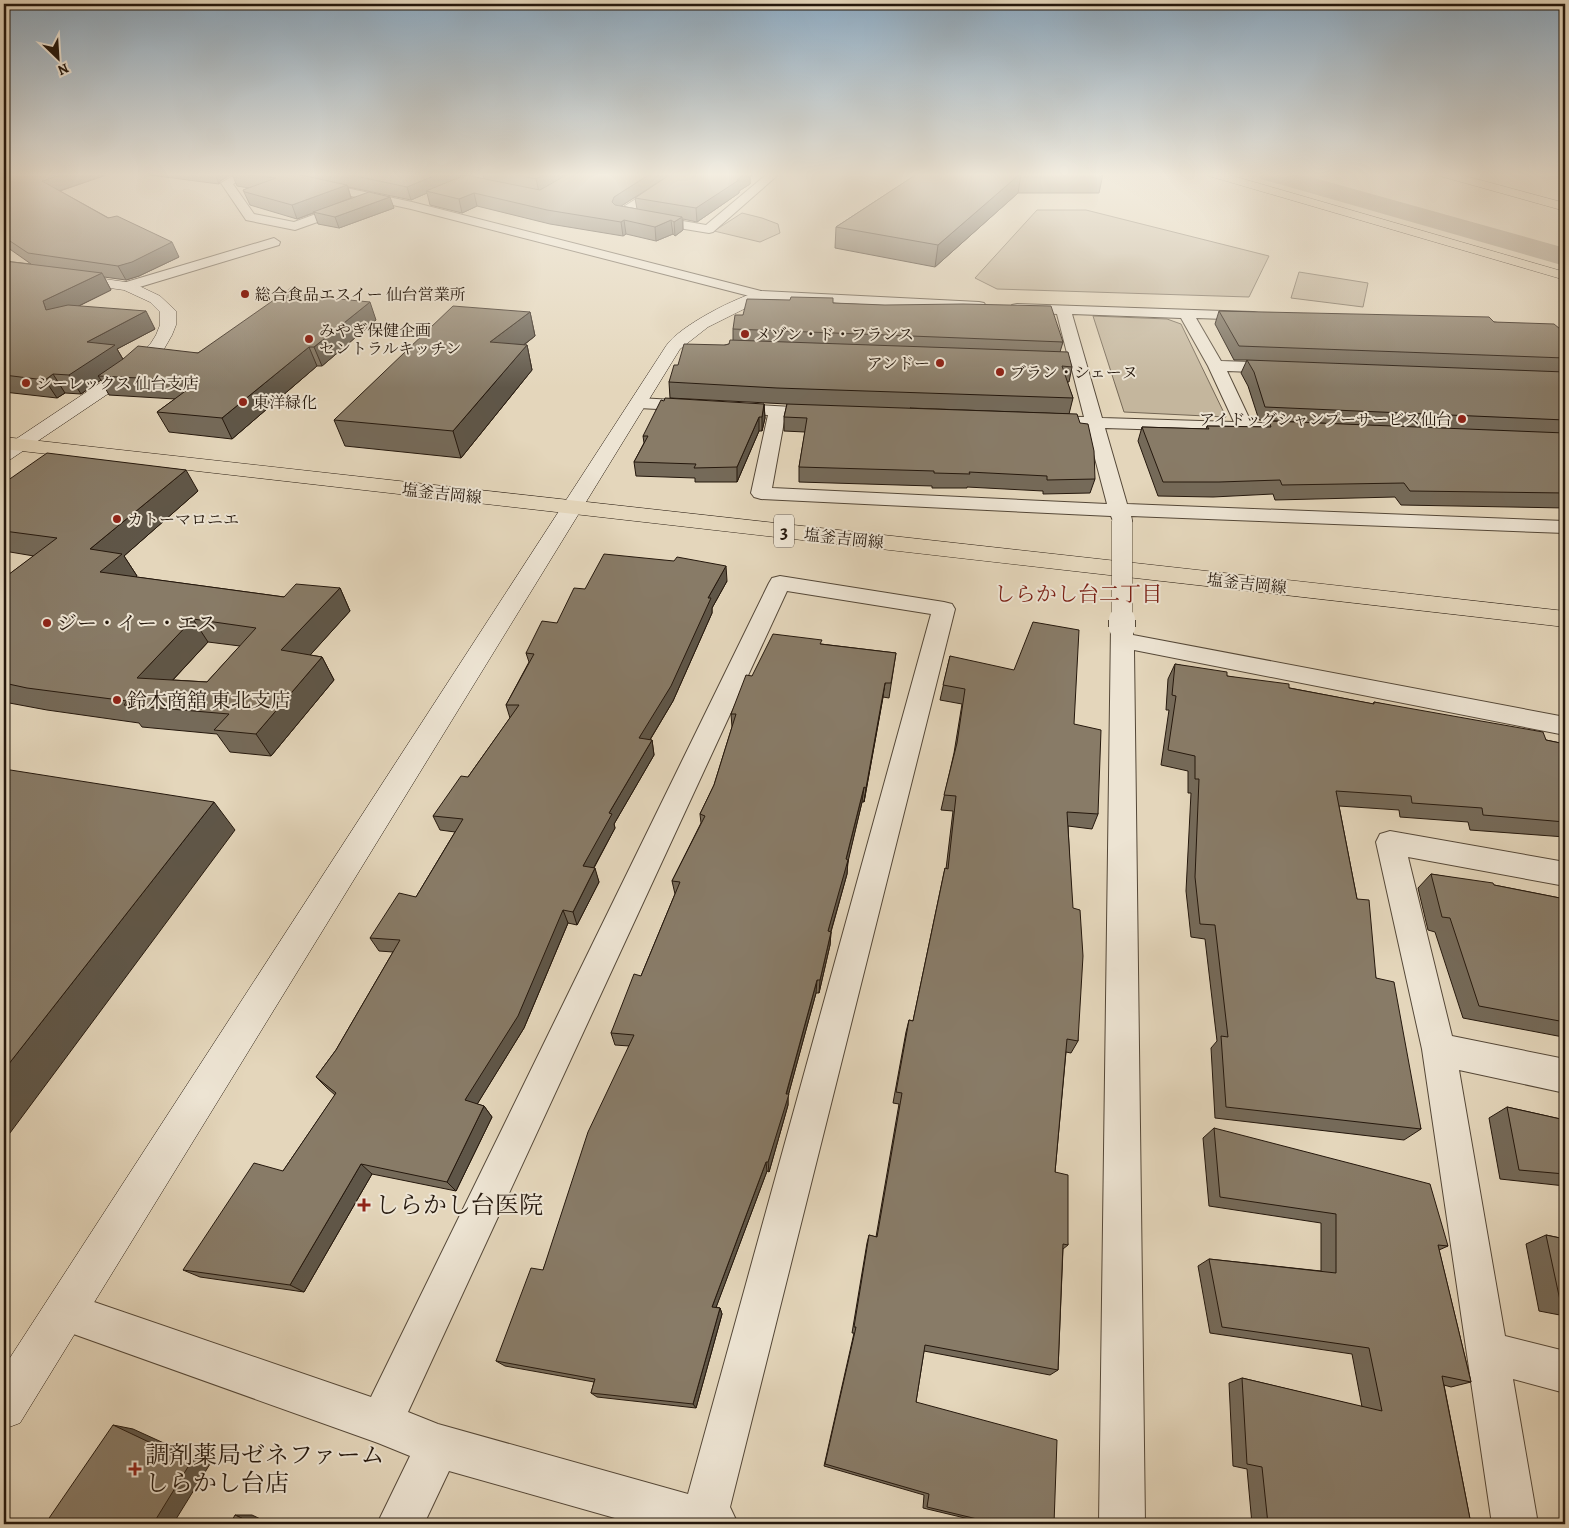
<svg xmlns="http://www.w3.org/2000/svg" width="1569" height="1528" font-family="Alegreya,'Noto Serif JP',serif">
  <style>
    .green { fill: #c4b69d; stroke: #746755 }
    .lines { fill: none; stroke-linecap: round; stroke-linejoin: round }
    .river { fill: #a39580; fill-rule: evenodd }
    .street-casing { stroke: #554838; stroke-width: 2 }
    .secondary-casing { stroke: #25180d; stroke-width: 1 }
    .primary-casing { stroke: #25180d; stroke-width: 1 }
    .highway-casing { stroke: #25180d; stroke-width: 1 }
    .street { fill: #ede4d3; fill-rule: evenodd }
    .secondary { fill: #ede4d3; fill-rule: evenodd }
    .primary { fill: #e4d6bb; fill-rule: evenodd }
    .highway { fill: #e4d6bb; fill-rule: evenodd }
    .street-bridge-far1-casing { stroke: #554838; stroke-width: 21; stroke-linecap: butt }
    .street-bridge-casing { stroke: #554838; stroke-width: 28; stroke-linecap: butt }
    .street-bridge-far1 { stroke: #ede4d3; stroke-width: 20 }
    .street-bridge { stroke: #ede4d3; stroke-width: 26 }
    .wall { fill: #756a59; stroke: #25180d; fill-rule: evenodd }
    .shaded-wall { fill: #5f5648; stroke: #25180d }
    .building { fill: #887b67; stroke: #25180d; fill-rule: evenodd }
    .poi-dot { fill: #8f2418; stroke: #ede4d3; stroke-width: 2 }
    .labels { text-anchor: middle; stroke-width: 4; stroke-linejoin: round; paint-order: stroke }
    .far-poi-label { font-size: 16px; fill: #25180d; stroke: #ede4d3; text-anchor: start }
    .far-street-label { font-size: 16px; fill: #25180d; stroke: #ede4d3 }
    .shield { fill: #ede4d3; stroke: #615548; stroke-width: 1 }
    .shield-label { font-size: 19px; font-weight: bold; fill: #25180d }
    .poi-label { font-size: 20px; fill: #25180d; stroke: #ede4d3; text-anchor: start }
    .neighbourhood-label { font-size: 21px; fill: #7a1f14; stroke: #ede4d3 }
    .near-poi-label { font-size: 24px; fill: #25180d; stroke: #ede4d3; text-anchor: start }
  </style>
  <rect width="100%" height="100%" fill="#e4d6bb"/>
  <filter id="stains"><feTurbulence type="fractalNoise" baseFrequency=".004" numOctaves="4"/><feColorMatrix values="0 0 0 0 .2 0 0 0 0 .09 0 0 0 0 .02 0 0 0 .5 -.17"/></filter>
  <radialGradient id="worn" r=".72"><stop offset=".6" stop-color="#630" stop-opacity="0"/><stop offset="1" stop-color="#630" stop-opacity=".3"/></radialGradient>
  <g class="green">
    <polygon points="1037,210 1086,210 1269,256 1249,297 997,289 975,278"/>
    <polygon points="742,213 762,218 778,224 780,233 760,242 714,231"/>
    <polygon points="1299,272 1368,283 1363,307 1291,298"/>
    <polygon points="1093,316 1167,319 1181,324 1226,417 1124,412"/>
  </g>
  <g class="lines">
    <polygon class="river" points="1257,174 1300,174 1565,248 1565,266 1261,179"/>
    <defs>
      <g id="street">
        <polygon points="236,174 250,174 233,184 254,214 294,222 346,203 350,202 356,206 354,209 295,230 246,220 221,183"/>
        <polygon points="259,174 280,174 412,202 761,291 979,302 984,303 986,306 984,309 979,310 761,299 411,209 264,177"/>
        <polygon points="477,174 491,174 450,195 446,196 440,193"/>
        <polygon points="675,174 688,174 625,217 617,217 615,214 617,211"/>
        <polygon points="767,174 779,174 713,232 709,233 648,223 642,219 648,215 706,225"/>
        <polygon points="274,238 280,242 279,245 133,289 128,290 121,286 123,283"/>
        <path d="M1017,304L1253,312L1258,313L1260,316L1258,319L1253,320L1196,318L1221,361L1280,363L1286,365L1288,368L1286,371L1280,373L1227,371L1251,422L1271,424L1274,428L1271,432L1265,433L1105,428L1127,504L1565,521V533L1131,516L1132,521L1129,525L1122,527L1115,525L1111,516L761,499L754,497L751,493L768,415L639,408L633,407L631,403L633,399L639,398L826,409L829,413L826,417L820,418L785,416L772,488L1107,504L1087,428L1044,426L1038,425L1035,421L1038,417L1044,416L1084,417L1071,366L1034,365L1028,363L1026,360L1028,357H1068L1057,314L1012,311L1010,308L1012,305ZM1072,314L1181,318L1208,366L1234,422L1102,418Z"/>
        <path d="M780,576L944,602L952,604L955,609L730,1507L738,1524H636L449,1471L424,1524H377L410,1456L378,1443L51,1326L45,1312L51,1298L65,1292L371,1397L769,583L772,578ZM787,591L931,614L688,1494L438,1424L408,1412Z"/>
        <polygon points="1122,620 1130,622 1133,627 1133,635 1565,717 1565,735 1134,650 1145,1524 1099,1524 1111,627 1114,622"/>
        <polygon points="1390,831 1565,862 1565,886 1408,857 1452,1036 1565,1059 1565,1093 1459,1070 1505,1336 1565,1351 1565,1393 1513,1379 1538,1524 1492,1524 1422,1049 1376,842 1380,834"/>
      </g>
      <g id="secondary">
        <polygon points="4,265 133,283 160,296 176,311 176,325 172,335 164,349 155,357 133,377 11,459 4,461 4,447 121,369 143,351 151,343 156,335 160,325 160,312 150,302 124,290 4,273"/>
        <path d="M761,291L766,292L768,295L766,298L708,327L680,349L20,1423L4,1429V1367L666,346C679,326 738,296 761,291Z"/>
      </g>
      <g id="primary">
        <polygon points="1207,174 1226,174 1565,272 1565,280 1209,176"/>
        <polygon points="4,437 1565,611 1565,627 4,449"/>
      </g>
      <polygon id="highway" points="1438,174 1458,174 1565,203 1565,211 1440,176"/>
    </defs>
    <use href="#street" class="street-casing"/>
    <use href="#secondary" class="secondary-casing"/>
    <use href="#primary" class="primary-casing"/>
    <use href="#highway" class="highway-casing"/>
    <use href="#street" class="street"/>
    <use href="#secondary" class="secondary"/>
    <use href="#primary" class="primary"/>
    <use href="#highway" class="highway"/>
    <defs>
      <polyline id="street-bridge-far1" points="1122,521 1122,621"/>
      <polyline id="street-bridge" points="1122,620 1122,627"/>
    </defs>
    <use href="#street-bridge-far1" class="street-bridge-far1-casing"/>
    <use href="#street-bridge" class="street-bridge-casing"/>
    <use href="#street-bridge-far1" class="street-bridge-far1"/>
    <use href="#street-bridge" class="street-bridge"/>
  </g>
  <g class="wall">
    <polygon points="4,174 109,174 60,191 179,257 139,276 126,280 104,277 111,290 79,306 155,329 117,349 123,359 198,353 298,295 376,320 322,366 317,366 232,439 169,432 157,412 175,399 109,395 101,380 81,394 65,393 57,398 4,392 4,261 31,264 4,245"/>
    <path d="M142,174H472L469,176L484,179L483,174H753L750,176V184L739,191V193L697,222L683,219V230L675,236L673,234L656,241L626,234L623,236L550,224L477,206L462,213L430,205L427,193L411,200L348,187L351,198L394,208L339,228L318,224L314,213L297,219L250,205L243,190L249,188L237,186L232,174L220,181L219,184ZM659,182L635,198L637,209L621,206Z"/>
    <polygon points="917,174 1103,174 1099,193 1018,193 935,267 835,248 836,227"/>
    <polygon points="833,303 1063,342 1060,352 1072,367 1069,382 1067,382 1073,398 1069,414 910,408 1095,479 1090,493 1043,494 1043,491 967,487 967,488 932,488 932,486 799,482 799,467 805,432 784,431 784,417 787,404 670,398 669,382 678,365 725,345 729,344 733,340 733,329 743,315"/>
    <polygon points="1219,311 1494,322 1565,333 1565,508 1401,505 1395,497 1275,500 1273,494 1213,497 1158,496 1138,441 1142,427 1206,429 1207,426 1267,427 1269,421 1376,426 1259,420 1248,386 1241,373 1247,360 1234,360 1215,324"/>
    <polygon points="530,312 535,336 524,345 527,345 532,370 461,458 345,446 334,420"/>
    <polygon points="764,404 765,418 762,431 759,431 737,482 695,482 695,478 636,476 634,462 644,443 643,436"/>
    <path d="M4,483L198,491L124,556L137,576L136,577L284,597L340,588L350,611L310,655L322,657L334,680L271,756L230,752L217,734L142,727L139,723L47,710L4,702V578L34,556L4,551ZM208,642L240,646L207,682L173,680Z"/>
    <polygon points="727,581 712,608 712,613 673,701 650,740 652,740 654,755 614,824 615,828 594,868 599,882 577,925 568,923 524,1028 477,1104 484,1106 492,1117 456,1191 372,1174 304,1292 200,1277 183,1270 283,1171 335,1095 327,1088 316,1077 336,1050 393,952 379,951 370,938 416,897 455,832 440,830 433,816 468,777 510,718 506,705 529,662 526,653 557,623 585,589"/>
    <polygon points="821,644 896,653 889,698 883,697 864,802 862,802 848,860 847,874 831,932 830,945 819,993 816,993 788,1096 788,1105 769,1172 767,1171 716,1307 720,1308 722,1314 696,1408 597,1397 591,1393 594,1382 505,1366 496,1361 543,1270 629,1046 615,1045 611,1033 641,976 675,894 672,881 701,823 700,814 714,785 732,727 731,714 752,676"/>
    <polygon points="950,656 1074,724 1098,814 1092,829 1068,826 1078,1041 1071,1053 1066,1052 1055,1172 1068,1245 1063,1249 1058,1370 1050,1375 924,1351 916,1402 1054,1524 990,1524 923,1508 924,1495 824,1466 854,1333 852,1333 867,1243 869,1235 876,1237 899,1104 893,1103 906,1032 909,1020 913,1021 942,882 945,868 946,869 953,811 941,810 954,753 962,704 940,700"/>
    <polygon points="1175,664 1227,676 1373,704 1374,702 1546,740 1565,744 1565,837 1470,830 1468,822 1400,817 1399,810 1339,806 1357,899 1376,978 1421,1129 1404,1140 1215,1118 1211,1048 1217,1041 1205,939 1191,937 1186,891 1191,793 1188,793 1188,771 1161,765 1169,710 1166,710 1168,679"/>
    <polygon points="1431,874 1494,885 1565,899 1565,1042 1564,1042 1563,1037 1463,1018 1435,932 1428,930 1418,888"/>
    <polygon points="1507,1107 1565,1120 1565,1186 1500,1179 1489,1118"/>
    <polygon points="1214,1128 1448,1246 1439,1250 1471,1382 1451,1387 1444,1385 1471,1524 1252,1524 1247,1469 1233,1466 1229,1383 1242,1378 1362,1407 1352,1354 1210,1333 1198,1266 1209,1259 1321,1271 1321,1223 1209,1206 1203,1138"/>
    <polygon points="1546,1235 1565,1239 1565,1316 1539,1311 1526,1244"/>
  </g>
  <g class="shaded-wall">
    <polygon points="64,174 109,174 50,194 42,181"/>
    <polygon points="215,174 232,174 220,181 219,184"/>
    <polygon points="438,174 472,174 430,192 426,191 427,193 411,200 407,187"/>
    <polygon points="545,174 571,174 539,192 536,179"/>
    <polygon points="650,174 671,174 615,210 612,202 614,197"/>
    <polygon points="739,174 753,174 750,176 750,184 739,191 739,193 697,222 696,208"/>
    <polygon points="1020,174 1021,174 1018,193 935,267 938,245"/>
    <polygon points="347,185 351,198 297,219 292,205"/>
    <polygon points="474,193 477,206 462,213 459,199"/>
    <polygon points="390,197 394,208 339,228 335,217"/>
    <polygon points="682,217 683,230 675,236 674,222"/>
    <polygon points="624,220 626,234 623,236 621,222"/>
    <polygon points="671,220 673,234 656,241 655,227"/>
    <polygon points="172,242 179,257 139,276 126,280 118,266"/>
    <polygon points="102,273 111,290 54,318 46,310 43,301"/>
    <polygon points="370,302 376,320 322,366 314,347"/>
    <polygon points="146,311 155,329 117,349 125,363 98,376 101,380 81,394 69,375 87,342"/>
    <polygon points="530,312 535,336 496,366 490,342"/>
    <polygon points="527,345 532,370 461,458 453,431"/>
    <polygon points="309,347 317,366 232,439 222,418"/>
    <polygon points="53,374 65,393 57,398 45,380"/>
    <polygon points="764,404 765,418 762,431 762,417"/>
    <polygon points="759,417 759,431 737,482 737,467"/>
    <polygon points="186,470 198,491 124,556 137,576 116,594 100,572 90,549"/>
    <polygon points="726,566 727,581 712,608 712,613 673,701 642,753 639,738 708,598"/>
    <polygon points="340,588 350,611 294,673 281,650"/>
    <polygon points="193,619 208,642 154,700 137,678"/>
    <polygon points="322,657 334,680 271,756 256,734"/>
    <polygon points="885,683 883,697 864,802 866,788"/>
    <polygon points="652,740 654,755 614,824 615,828 587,880 583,866 609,813"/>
    <polygon points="864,787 862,802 847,866 848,860 847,874 827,945 828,931"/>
    <polygon points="214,802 235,830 4,1141 4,1070"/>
    <polygon points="595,868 599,882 577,925 573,912"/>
    <polygon points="563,910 568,923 524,1028 473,1111 465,1100"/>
    <polygon points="831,932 830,945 819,993 820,980"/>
    <polygon points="817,980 816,993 788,1096 788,1105 769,1172 768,1162"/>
    <polygon points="484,1106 492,1117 456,1191 447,1182"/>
    <polygon points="766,1162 767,1171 714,1313 712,1307"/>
    <polygon points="361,1164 372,1174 304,1292 290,1285"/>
    <polygon points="720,1308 722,1314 696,1408 693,1404"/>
    <polygon points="113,1425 133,1429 210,1464 173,1524 153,1524"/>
    <polygon points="235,1515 252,1515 271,1524 254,1524"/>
  </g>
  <g class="building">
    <polygon points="4,174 64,174 42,181 108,218 117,216 172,242 132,262 118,266 28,253 4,237"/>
    <polygon points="240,174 296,174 347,185 292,205 245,192 243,190 276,178"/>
    <polygon points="346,174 438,174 407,187"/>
    <polygon points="512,174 545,174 536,179"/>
    <polygon points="568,174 650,174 614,197 612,202 615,205 682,217 674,222 671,220 655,227 624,220 621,222 547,210 474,193 459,199 426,191 465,175 540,190"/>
    <polygon points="671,174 745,174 737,180 739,180 696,208 635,198"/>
    <polygon points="917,174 1020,174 938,245 836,227"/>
    <polygon points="369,192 390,197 335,217 313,212"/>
    <polygon points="4,261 102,273 43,301 46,310 68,305 146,311 87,342 115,345 69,375 53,374 45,380 4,375"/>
    <polygon points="291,288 298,295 370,302 314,347 309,347 222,418 157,412 199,381 98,376 123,359 138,346 198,353"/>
    <polygon points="791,297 833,298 833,303 885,305 963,304 1051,306 1063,342 733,329 735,315 743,315 747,299 790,300"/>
    <polygon points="453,306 530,312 490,342 527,345 453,431 334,420"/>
    <polygon points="1219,311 1489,317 1494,322 1554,324 1565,333 1565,358 1239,346"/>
    <polygon points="730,340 1068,352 1072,367 1062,366 1073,398 777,388 669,382 674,365 678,365 684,344 725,345 729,344"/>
    <polygon points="1247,360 1565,372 1565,420 1265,407 1254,372"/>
    <polygon points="665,398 764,404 762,417 759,417 737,467 694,468 696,464 634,462 648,436 643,436 661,400 664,401"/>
    <polygon points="787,404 1077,414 1080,423 1088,424 1094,451 1095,479 1047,480 1047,476 969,472 970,474 934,473 934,471 799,467 807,418 784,417"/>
    <polygon points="1269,421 1565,433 1565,493 1410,491 1404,483 1282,485 1280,480 1219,482 1163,482 1142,427 1209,429 1207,426 1271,427"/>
    <path d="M47,453L186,470L90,549L122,554L100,572L284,597L296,584L340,588L281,650L322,657L256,734L214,730L229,714L124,705L127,701L27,688L4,683V578L57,538L4,531V483ZM193,619L256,628L207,682L137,678Z"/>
    <polygon points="604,554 674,561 677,557 726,566 708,598 711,598 671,686 639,738 652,740 609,813 612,814 583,866 595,868 573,912 563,910 518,1016 465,1100 484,1106 447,1182 361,1164 290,1285 183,1270 254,1163 283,1171 336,1093 316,1077 336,1050 400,940 370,938 399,893 416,897 463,819 433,816 461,776 468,777 519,705 506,705 534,654 526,653 542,621 557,623 574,588 585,589"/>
    <polygon points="1033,622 1079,630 1074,724 1101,730 1098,814 1067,812 1073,908 1080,910 1083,956 1078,1041 1067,1039 1055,1172 1068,1175 1068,1245 1063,1244 1058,1370 925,1345 916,1402 1057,1440 1054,1524 998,1524 927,1507 929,1494 825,1464 856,1327 854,1327 869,1235 877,1237 902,1093 896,1092 909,1020 913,1021 945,868 948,869 956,796 944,795 957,743 965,689 943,685 950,656 1014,670"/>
    <polygon points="773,634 822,640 820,644 896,653 891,683 885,683 866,788 864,787 846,859 848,860 828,931 831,932 820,980 817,980 786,1094 789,1094 768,1162 766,1162 712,1307 720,1308 693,1404 591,1393 595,1379 496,1361 531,1268 543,1270 588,1132 634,1035 611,1033 634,974 641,976 680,882 672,881 705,816 700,814 714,785 736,714 731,714 746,675 752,676"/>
    <polygon points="1175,664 1227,672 1227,676 1289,684 1289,688 1374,704 1374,702 1543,732 1546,740 1565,744 1565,822 1483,815 1482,808 1412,803 1411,796 1336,791 1357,899 1369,900 1376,978 1394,982 1421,1129 1226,1107 1221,1036 1228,1037 1215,925 1200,924 1195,877 1199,779 1195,779 1195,756 1168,750 1176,696 1172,695"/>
    <polygon points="4,769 214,802 4,1070 4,840 7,837 4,836"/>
    <polygon points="1431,874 1493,883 1494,885 1565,899 1565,1022 1479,1006 1450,918 1442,917"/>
    <polygon points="1507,1107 1565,1120 1565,1174 1519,1170"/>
    <polygon points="1214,1128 1430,1184 1448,1246 1438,1245 1471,1382 1442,1376 1471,1524 1268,1524 1262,1467 1247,1464 1242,1378 1382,1411 1369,1348 1222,1327 1209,1259 1336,1273 1336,1214 1220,1197"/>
    <polygon points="1546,1235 1565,1239 1565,1305 1561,1305"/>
    <polygon points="113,1425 191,1462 153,1524 45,1524"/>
    <polygon points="235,1515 254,1524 230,1524"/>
  </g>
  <linearGradient id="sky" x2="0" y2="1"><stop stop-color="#8ca8be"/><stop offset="0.45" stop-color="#f3ede0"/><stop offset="1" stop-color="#f3ede0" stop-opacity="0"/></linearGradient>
  <rect width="1569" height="388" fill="url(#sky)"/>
  <g class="poi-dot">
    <circle cx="245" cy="294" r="5"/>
    <circle cx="745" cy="334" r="5"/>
    <circle cx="309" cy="339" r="5"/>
    <circle cx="940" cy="363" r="5"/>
    <circle cx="1000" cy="372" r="5"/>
    <circle cx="26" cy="383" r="5"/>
    <circle cx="243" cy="402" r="5"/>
    <circle cx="1462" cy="419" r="5"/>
    <circle cx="117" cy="519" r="5"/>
    <circle cx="47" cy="623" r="5"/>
    <circle cx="117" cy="700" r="5"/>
    <path d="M361.5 1197.5h5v5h5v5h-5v5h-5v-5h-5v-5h5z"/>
    <path d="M132.5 1461.5h5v5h5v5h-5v5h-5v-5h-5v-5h5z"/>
  </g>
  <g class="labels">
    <g class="far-poi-label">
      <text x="255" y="300">総合食品エスイー 仙台営業所</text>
      <text x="319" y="336">みやぎ保健企画<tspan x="319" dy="18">セントラルキッチン</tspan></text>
      <text x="755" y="340">メゾン・ド・フランス</text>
      <text x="930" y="369" text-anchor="end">アンドー</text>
      <text x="1010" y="378">ブラン・シェーヌ</text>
      <text x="36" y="389">シーレックス 仙台支店</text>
      <text x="253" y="408">東洋緑化</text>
      <text x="1452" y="425" text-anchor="end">アイドッグシャンプーサービス仙台</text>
      <text x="127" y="525">カトーマロニエ</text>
    </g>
    <g class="far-street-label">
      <text transform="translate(442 493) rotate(6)" y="6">塩釜吉岡線</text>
      <text transform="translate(844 538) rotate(6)" y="6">塩釜吉岡線</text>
      <text transform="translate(1247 583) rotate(6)" y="6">塩釜吉岡線</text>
    </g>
    <rect class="shield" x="774" y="514.5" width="20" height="33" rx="4"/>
    <g class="shield-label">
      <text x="784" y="538">3</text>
    </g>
    <g class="poi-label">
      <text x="57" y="630">ジー・イー・エス</text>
      <text x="127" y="707">鈴木商舘 東北支店</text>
    </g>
    <g class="neighbourhood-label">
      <text x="1078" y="601">しらかし台二丁目</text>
    </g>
    <g class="near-poi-label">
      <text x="375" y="1213">しらかし台医院</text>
      <text x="145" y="1463">調剤薬局ゼネファーム<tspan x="145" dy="28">しらかし台店</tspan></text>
    </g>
  </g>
  <rect width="1569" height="1528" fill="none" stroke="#e4d6bb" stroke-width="20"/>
  <rect x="5" y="5" width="1559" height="1518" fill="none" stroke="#25180d" stroke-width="2.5"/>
  <rect x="10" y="10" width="1549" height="1508" fill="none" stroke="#25180d"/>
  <g transform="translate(58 58) rotate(155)" stroke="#ede4d3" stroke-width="4" paint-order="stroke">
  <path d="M0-4L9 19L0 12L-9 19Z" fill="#25180d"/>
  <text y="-8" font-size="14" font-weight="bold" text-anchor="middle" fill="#25180d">N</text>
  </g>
  <rect width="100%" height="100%" filter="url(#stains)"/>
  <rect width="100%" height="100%" fill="url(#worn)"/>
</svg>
